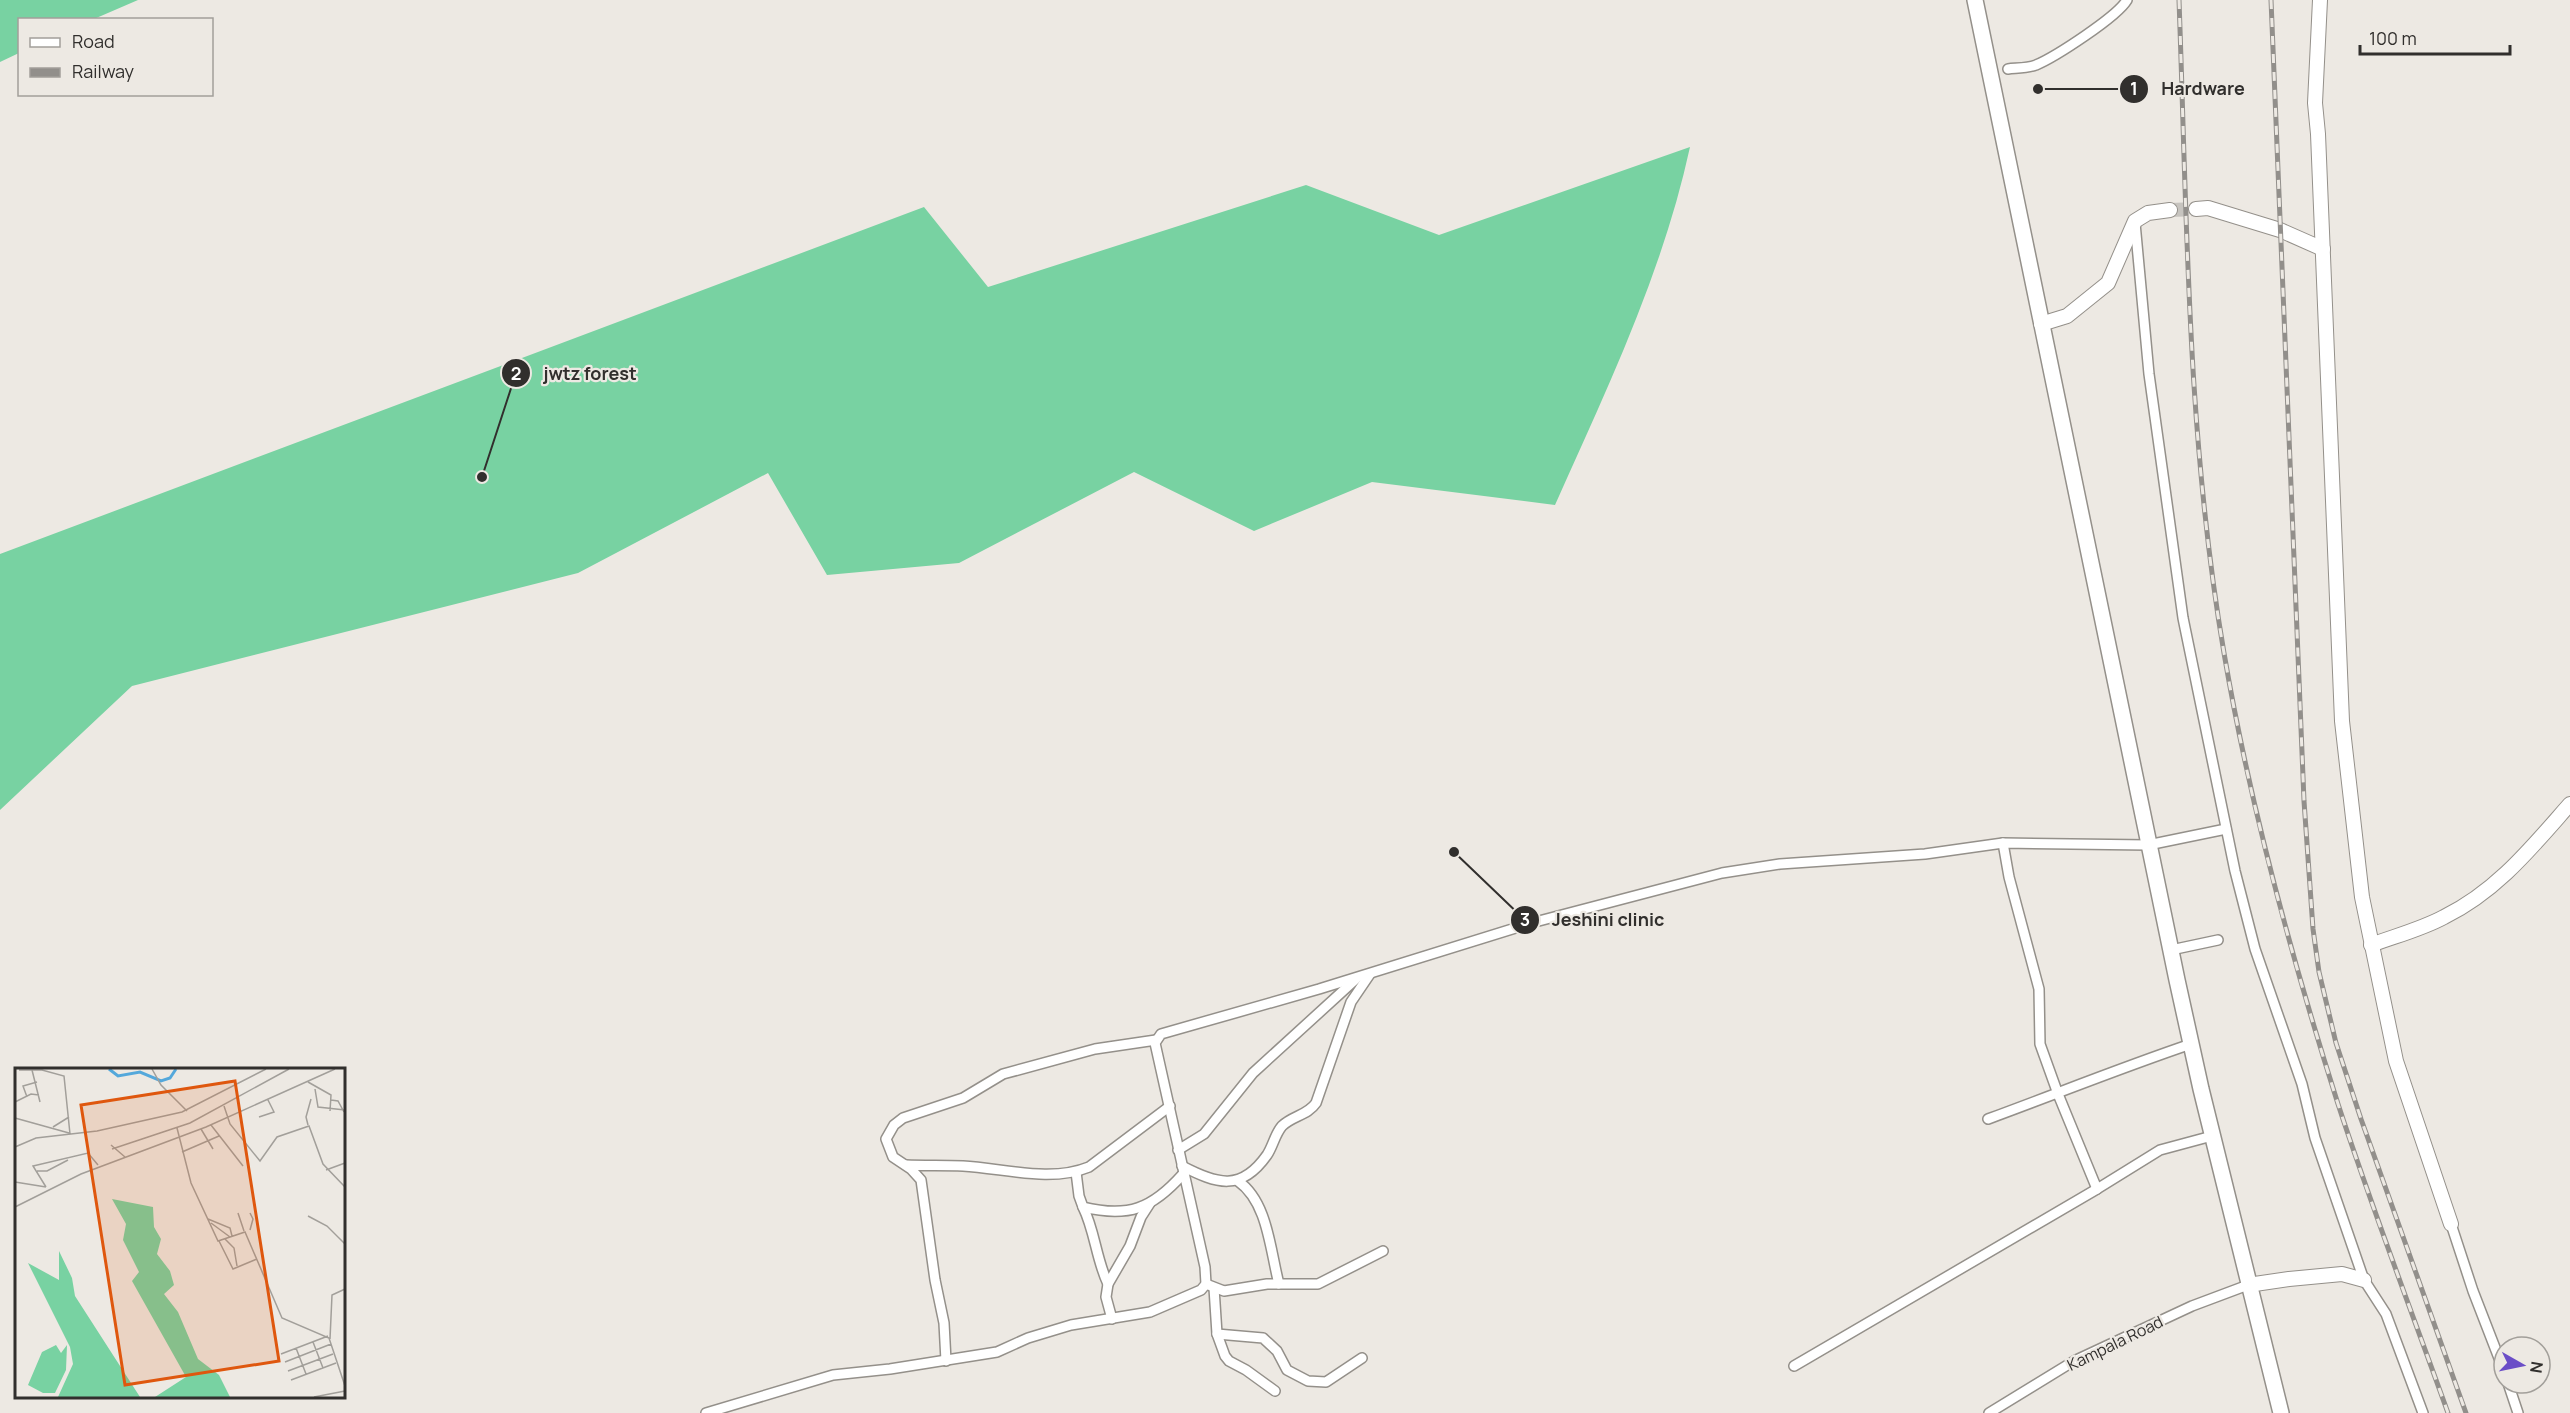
<svg xmlns="http://www.w3.org/2000/svg" width="2570" height="1413" font-family="Manrope,sans-serif">
  <style>
    .forest { fill: #78d2a2 }
    .lines { fill: none; stroke-linecap: round; stroke-linejoin: round }
    .secondary-tunnel { stroke: #c7c4bf; stroke-width: 14; stroke-dasharray: 14 7; stroke-linecap: butt }
    .street-casing { stroke: #94908a; stroke-width: 12 }
    .secondary-casing { stroke: #94908a; stroke-width: 16 }
    .primary-casing { stroke: #94908a; stroke-width: 18 }
    .street { stroke: #fff; stroke-width: 9 }
    .secondary { stroke: #fff; stroke-width: 14 }
    .primary { stroke: #fff; stroke-width: 15 }
    .rail-casing { stroke: #928f8b; stroke-width: 5 }
    .rail { stroke: #ede9e3; stroke-width: 3; stroke-dasharray: 9; stroke-linecap: butt }
    .labels { text-anchor: middle; stroke-width: 4.5; stroke-linejoin: round; paint-order: stroke }
    .street-label { font-size: 16px; fill: #312f2d; stroke: #ede9e3 }
    .inset-river { fill: none; stroke: #54a8db; stroke-width: 3 }
    .inset-road { fill: none; stroke: #a29f9a; stroke-width: 1.5 }
    .view { fill: #df570e; fill-opacity: 0.15; stroke: #df570e; stroke-width: 3 }
    .inset-edge { fill: none; stroke: #312f2d; stroke-width: 3 }
    .leader { fill: none; stroke: #312f2d; stroke-width: 2 }
    .callout-dot { fill: #312f2d; stroke: #ede9e3; stroke-width: 2 }
    .mark-label { font-size: 18px; text-anchor: middle; font-weight: bold; fill: #fff }
    .callout-label { font-size: 18px; text-anchor: middle; font-weight: bold; fill: #312f2d; stroke: #ede9e3; stroke-width: 4.5; stroke-linejoin: round; paint-order: stroke }
  </style>
  <rect width="100%" height="100%" fill="#ede9e3"/>
  <g class="forest">
    <polygon points="0,0 138,0 94,19 20,20 19,53 0,62"/>
    <path d="M1690,147C1663,272 1607,389 1555,505L1372,482L1254,531L1134,472L959,563L827,575L768,473L578,573L132,686L0,810V554L924,207L988,287L1306,185L1439,235Z"/>
  </g>
  <g class="lines">
    <polyline class="secondary-tunnel" points="2170,210 2196,209"/>
    <defs>
      <g id="street">
        <path d="M2008,69C2017,68 2028,68 2036,65C2055,57 2117,17 2127,0"/>
        <polyline points="2135,223 2149,374 2183,618 2235,871 2255,949 2302,1084 2315,1138 2364,1280 2386,1314 2423,1413"/>
        <polyline points="2003,843 2009,877 2039,989 2040,1044 2058,1094 2097,1189"/>
        <polyline points="2171,950 2218,940"/>
        <path d="M1988,1119C2056,1094 2123,1067 2191,1044"/>
        <polyline points="1178,1150 1204,1134 1253,1073 1356,979"/>
        <path d="M906,1165C925,1166 944,1165 963,1166C1003,1168 1050,1183 1089,1167L1170,1106"/>
        <path d="M1182,1166C1217,1184 1241,1192 1267,1155C1273,1146 1275,1134 1282,1126C1292,1116 1308,1115 1316,1103L1351,1002L1370,974"/>
        <path d="M1076,1172L1079,1196L1083,1207C1128,1218 1152,1209 1183,1174"/>
        <path d="M1238,1181C1268,1202 1270,1250 1279,1284"/>
        <path d="M1083,1207C1095,1231 1096,1259 1108,1284"/>
        <polyline points="2451,1224 2473,1291 2504,1371"/>
        <polyline points="1206,1284 1224,1291 1267,1284 1318,1284 1383,1251"/>
        <polyline points="1214,1288 1217,1334 1225,1356 1229,1361 1246,1370 1275,1391"/>
        <polyline points="1112,1319 1106,1297 1108,1284 1130,1246 1141,1217 1150,1203"/>
        <polyline points="1217,1334 1263,1338 1277,1351 1287,1370 1308,1381 1326,1382 1362,1358"/>
        <polyline points="946,1361 944,1323 935,1280 921,1180 911,1169 893,1157 886,1139 894,1125 903,1118 963,1098 1003,1074 1095,1049 1156,1040"/>
        <polyline points="1794,1366 2097,1189 2160,1150 2212,1136"/>
        <polyline points="2508,1383 2518,1413"/>
        <polyline points="706,1413 833,1375 890,1369 997,1352 1028,1338 1071,1325 1150,1312 1201,1290 1206,1284 1205,1267 1155,1043 1161,1034 1319,989 1535,922 1722,873 1780,864 1925,854 2003,843 2148,845 2226,829"/>
        <polyline points="1989,1413 2074,1361 2192,1306 2248,1285"/>
      </g>
      <g id="secondary">
        <polyline points="2320,0 2315,103 2318,134 2342,721 2362,897 2396,1061 2451,1224"/>
        <polyline points="2196,209 2208,208 2280,230 2323,249"/>
        <polyline points="2041,324 2067,316 2108,283 2135,221 2148,213 2170,210"/>
        <path d="M2371,945C2395,936 2422,929 2444,917C2497,891 2532,847 2570,804"/>
        <polyline points="2248,1285 2289,1279 2342,1274 2364,1280"/>
      </g>
      <polyline id="primary" points="1975,0 2177,980 2201,1089 2281,1413"/>
    </defs>
    <use href="#street" class="street-casing"/>
    <use href="#secondary" class="secondary-casing"/>
    <use href="#primary" class="primary-casing"/>
    <use href="#street" class="street"/>
    <use href="#secondary" class="secondary"/>
    <use href="#primary" class="primary"/>
    <defs>
      <g id="rail">
        <path d="M2179,0C2187,218 2187,437 2224,653C2250,806 2291,956 2338,1104C2372,1208 2411,1310 2448,1413"/>
        <polyline points="2271,0 2304,801 2313,929 2319,972 2336,1043 2361,1119 2466,1413"/>
      </g>
    </defs>
    <use href="#rail" class="rail-casing"/>
    <use href="#rail" class="rail"/>
  </g>
  <g class="labels">
    <g class="street-label">
      <text transform="translate(2115 1343) rotate(-26)" y="6">Kampala Road</text>
    </g>
  </g>
  <g transform="translate(15 1068)">
    <rect width="330" height="330" fill="#ede9e3"/>
    <path d="M97,131L138,139L139,159L146,171L142,186L155,203L159,217L149,226L163,244L183,291L204,307L215,329H140L171,309L117,213L124,204L108,172L111,156ZM44,183L57,210L60,228L125,329H43L58,296L55,279L13,195L44,212ZM41,277L46,285L52,277L51,302L40,325H28L13,317L27,284Z" fill="#78d2a2"/>
    <path class="inset-river" d="M94,1L103,8L125,4L146,13L155,10L161,1"/>
    <path class="inset-road" d="M137,1L146,17L172,43M4,2H27L49,8L55,66M17,2L25,34M293,14L316,27L315,43M300,21L303,39L330,42M12,29L8,18L22,14M316,32L323,33L329,44M0,34L16,26L24,27M209,38L215,56L245,93L262,69L294,58L308,96L330,119M244,49L259,44L253,32M0,50L54,65M196,57L228,98M293,57L291,49L296,31M38,59L54,49M162,60L176,115L203,173L230,164L267,250L314,270L330,318M186,61L198,81M96,77L110,89M0,79L21,70L82,63L167,44L251,1M97,81L175,55L274,1M167,84L204,68M311,102L330,95M22,103H32L53,92M0,114L31,119M31,119L18,98L73,85L83,97M0,139L66,106L191,59L320,1M223,145L229,163M293,148L312,158L330,176M193,151L215,160L217,168M196,155L215,169M235,162L238,151L235,145M210,171L219,180L222,198M204,173L218,201L242,191M315,271L317,227L330,221M298,274L308,300M281,280L291,306M266,286L313,268M270,294L316,276M273,303L318,286M276,312L321,295M299,329L330,323"/>
    <path class="view" d="M220,13L264,293L110,317L66,37Z"/>
    <rect width="330" height="330" class="inset-edge"/>
  </g>
  <path class="leader" d="M2038 89L2134 89M482 477L516 373M1454 852L1525 920"/>
  <g class="callout-dot">
    <circle cx="2038" cy="89" r="6"/>
    <circle cx="482" cy="477" r="6"/>
    <circle cx="1454" cy="852" r="6"/>
    <circle cx="2134" cy="89" r="15"/>
    <circle cx="516" cy="373" r="15"/>
    <circle cx="1525" cy="920" r="15"/>
  </g>
  <g class="mark-label">
    <text x="2134" y="95">1</text>
    <text x="516" y="380">2</text>
    <text x="1525" y="926">3</text>
  </g>
  <g class="callout-label">
    <text x="2203" y="95">Hardware</text>
    <text x="590" y="380">jwtz forest</text>
    <text x="1608" y="926">Jeshini clinic</text>
  </g>
  <rect x="18" y="18" width="195" height="78" fill="#ede9e3" stroke="#a29f9a" stroke-width="1.5"/>
  <rect x="30" y="38" width="30" height="9" fill="#ffffff" stroke="#a29f9a" stroke-width="1.5"/>
  <text x="72" y="48" font-size="18" fill="#312f2d">Road</text>
  <rect x="30" y="68" width="30" height="9" fill="#928f8b" stroke="#a29f9a" stroke-width="1.5"/>
  <text x="72" y="78" font-size="18" fill="#312f2d">Railway</text>
  <g transform="translate(2522 1365) rotate(99)"><circle r="28" fill="#ede9e3" stroke="#a29f9a" stroke-width="1.5"/>
  <path d="M0-4.5L10 22L0 15L-10 22Z" fill="#6b4ec7"/>
  <text y="-9" font-size="16" font-weight="bold" text-anchor="middle" fill="#312f2d">N</text>
  </g>
  <path d="M2360 45v9h150v-9" fill="none" stroke="#312f2d" stroke-width="3"/>
  <text x="2369" y="45" font-size="18" fill="#312f2d" stroke="#ede9e3" stroke-width="4.5" paint-order="stroke">100 m</text>
</svg>
